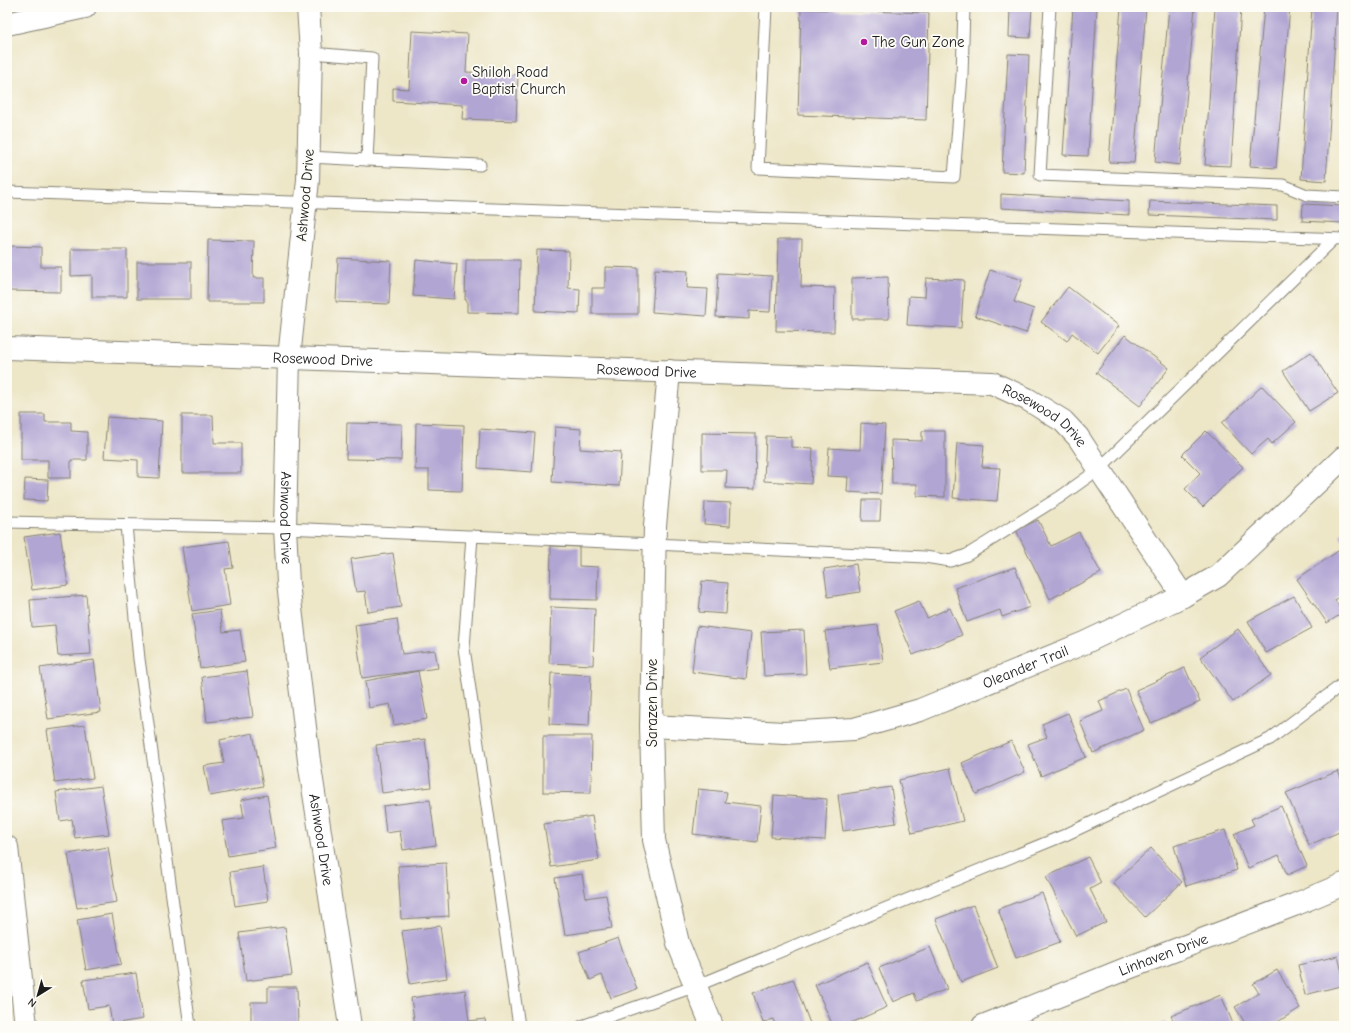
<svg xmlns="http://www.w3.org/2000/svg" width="1351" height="1033" font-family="'Comic Neue',sans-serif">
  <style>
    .building { fill: #b1a5d3 }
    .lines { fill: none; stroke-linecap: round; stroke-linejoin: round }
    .lane-casing { stroke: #848172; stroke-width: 13 }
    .street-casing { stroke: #848172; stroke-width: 24 }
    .secondary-casing { stroke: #848172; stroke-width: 24 }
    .lane { stroke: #fff; stroke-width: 11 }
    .street { stroke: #fff; stroke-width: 22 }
    .secondary { stroke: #fff; stroke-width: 22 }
    .poi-dot { fill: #b5179e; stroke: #fdfcf7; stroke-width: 1.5 }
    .labels { text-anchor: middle; stroke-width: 3.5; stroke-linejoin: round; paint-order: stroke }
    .poi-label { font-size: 15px; fill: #1c1c1c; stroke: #fdfcf7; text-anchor: start }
    .street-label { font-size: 15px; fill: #1c1c1c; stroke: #fdfcf7 }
  </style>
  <rect width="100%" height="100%" fill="#fdfcf7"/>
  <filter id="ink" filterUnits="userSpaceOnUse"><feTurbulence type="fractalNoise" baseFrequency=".025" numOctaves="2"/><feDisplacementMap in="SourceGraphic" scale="8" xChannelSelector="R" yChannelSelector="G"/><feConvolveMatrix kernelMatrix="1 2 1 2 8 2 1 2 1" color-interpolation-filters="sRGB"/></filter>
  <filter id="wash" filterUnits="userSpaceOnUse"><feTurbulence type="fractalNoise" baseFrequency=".012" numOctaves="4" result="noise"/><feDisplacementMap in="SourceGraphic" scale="16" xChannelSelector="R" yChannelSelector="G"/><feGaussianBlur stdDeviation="0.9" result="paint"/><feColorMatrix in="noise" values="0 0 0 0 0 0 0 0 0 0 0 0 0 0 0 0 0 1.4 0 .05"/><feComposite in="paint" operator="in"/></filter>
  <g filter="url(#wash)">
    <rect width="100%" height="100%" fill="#ede6c7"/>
    <g id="blocks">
      <g class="building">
        <polygon points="1010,7 1032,7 1030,38 1009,37"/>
        <polygon points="1073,7 1097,7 1088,156 1063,155"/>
        <polygon points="1121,7 1146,7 1134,163 1109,162"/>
        <polygon points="1169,7 1195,7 1180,165 1155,162"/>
        <polygon points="1215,7 1241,7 1231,166 1205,165"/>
        <polygon points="1264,7 1290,7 1276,168 1250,166"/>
        <polygon points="1312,7 1337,7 1326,181 1301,179"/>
        <polygon points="801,9 929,13 926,120 798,115"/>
        <polygon points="412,31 468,34 466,72 518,75 516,121 462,119 463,105 393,101 393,88 409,89"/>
        <polygon points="1008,54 1029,55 1024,173 1002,172"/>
        <polygon points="1001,194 1129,201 1129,215 1001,208"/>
        <polygon points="1150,201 1277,206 1277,220 1149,215"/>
        <polygon points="1303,204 1344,206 1344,223 1302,221"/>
        <polygon points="778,239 802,239 801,287 835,288 834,332 776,331"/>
        <polygon points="208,240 254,241 253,278 264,278 264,302 207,302"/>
        <polygon points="9,246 41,247 41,267 61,267 61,292 9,291"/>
        <polygon points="71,249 127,249 127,297 92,297 92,275 71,276"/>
        <polygon points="537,250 569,251 568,288 580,289 579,313 535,311"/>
        <polygon points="338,258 391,261 389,304 336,302"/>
        <polygon points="416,260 457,264 454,299 413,296"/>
        <polygon points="466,260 520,260 519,313 467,312 467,300 465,300"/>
        <rect x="137" y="262" width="54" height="37"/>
        <polygon points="605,267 638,268 638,314 592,314 592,288 605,288"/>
        <polygon points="655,269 688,271 687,288 708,289 706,316 652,312"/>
        <polygon points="990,270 1022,280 1014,302 1034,309 1026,333 975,316"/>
        <polygon points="718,273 772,276 770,312 749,311 749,319 716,317"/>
        <polygon points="888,277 889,319 852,319 852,278"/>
        <polygon points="926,278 964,280 961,328 907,325 909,296 925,297"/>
        <polygon points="1068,287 1119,326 1098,353 1072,333 1067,341 1041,322"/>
        <polygon points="1125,335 1169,368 1140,406 1096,373"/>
        <polygon points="1311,352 1338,393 1309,411 1283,371"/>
        <polygon points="1262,386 1296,422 1272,444 1268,439 1251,454 1222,423"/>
        <polygon points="21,414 45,414 45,422 71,422 71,431 87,432 87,460 71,460 71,478 48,478 48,460 21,460"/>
        <polygon points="182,415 213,415 214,443 241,443 241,473 182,473"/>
        <polygon points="107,417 162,421 159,478 138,477 138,460 104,458"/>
        <polygon points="347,423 402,424 401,460 346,459"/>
        <polygon points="416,423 464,425 462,491 429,490 429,470 415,470"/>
        <polygon points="861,423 885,425 881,494 847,492 848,477 827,476 829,448 860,450"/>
        <polygon points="555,427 581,429 580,449 621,452 619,486 552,482"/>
        <polygon points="480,429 535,433 532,472 478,468"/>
        <polygon points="922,431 945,431 945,497 917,496 917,484 892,484 891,440 922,441"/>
        <polygon points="1206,431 1243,467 1203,507 1185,489 1200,473 1182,455"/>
        <polygon points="702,433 756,434 755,489 726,488 727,470 702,470"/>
        <polygon points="766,436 791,437 791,447 813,448 811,484 764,481"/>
        <polygon points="957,443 984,445 982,467 1000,468 997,501 953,498"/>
        <polygon points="25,479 48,480 47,501 24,500"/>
        <polygon points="863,500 881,500 880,521 862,521"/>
        <polygon points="705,502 731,503 730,526 704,524"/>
        <polygon points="1038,520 1051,546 1079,532 1101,573 1050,599 1016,530"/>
        <polygon points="60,532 68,585 32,590 24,537"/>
        <polygon points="1344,532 1344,541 1340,536"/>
        <polygon points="229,541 233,568 225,569 230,605 192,611 182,547"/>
        <polygon points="551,546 579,547 579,566 598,567 597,600 550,599"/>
        <polygon points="1341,549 1344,554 1344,594 1335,600 1343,613 1327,623 1297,579"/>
        <polygon points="393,553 401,607 368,612 365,591 356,592 351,559"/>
        <polygon points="856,564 860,592 828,597 824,569"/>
        <polygon points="1015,567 1030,607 1002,617 1000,610 967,622 955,588"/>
        <polygon points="702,581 728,583 726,614 699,612"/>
        <polygon points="86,595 91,654 58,656 55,625 32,627 30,600"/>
        <polygon points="1294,596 1312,628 1266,653 1248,621"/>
        <polygon points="919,601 927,618 950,608 962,635 913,655 894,611"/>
        <polygon points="551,607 595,609 593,665 549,663"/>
        <polygon points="220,610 223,632 240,630 245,662 200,668 192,614"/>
        <polygon points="397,619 402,654 435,650 438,668 362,678 355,625"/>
        <polygon points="878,625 883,662 830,668 825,631"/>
        <polygon points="697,626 751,633 746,679 692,672"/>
        <polygon points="1238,629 1271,675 1233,702 1200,657"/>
        <polygon points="804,630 806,674 764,676 761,632"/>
        <polygon points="94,660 101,712 48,719 40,668"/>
        <polygon points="1185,668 1200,702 1151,723 1136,690"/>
        <polygon points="247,671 253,717 207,722 202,677"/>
        <polygon points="418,671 427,719 394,725 390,704 369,708 365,681"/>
        <polygon points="551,673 591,675 589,726 549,724"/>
        <polygon points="1126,689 1144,730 1093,753 1080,721 1103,711 1099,701"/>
        <polygon points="1068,713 1086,757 1041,776 1028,744 1047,737 1042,724"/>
        <polygon points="85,725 93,778 55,783 47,730"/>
        <polygon points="253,733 263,786 210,796 204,766 224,763 220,740"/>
        <polygon points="543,736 592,736 591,793 543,792"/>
        <polygon points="425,739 431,787 382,793 376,745"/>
        <polygon points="1011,741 1025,772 976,794 962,763"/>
        <polygon points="950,768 963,821 912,833 899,780"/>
        <polygon points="1338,771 1344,786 1344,830 1309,845 1286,793"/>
        <polygon points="101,786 109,834 75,838 72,819 60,821 56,792"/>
        <polygon points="891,787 896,823 843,831 838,795"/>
        <polygon points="698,789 727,792 725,802 761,806 757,842 693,834"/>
        <polygon points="267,795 276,848 228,856 222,821 244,818 241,800"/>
        <polygon points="774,795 827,799 825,840 771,837"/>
        <polygon points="430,800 436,845 403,850 400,831 386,833 383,806"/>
        <polygon points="1281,806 1307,866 1287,875 1279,855 1248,868 1234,834 1254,825 1251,819"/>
        <polygon points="592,816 599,860 551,867 544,824"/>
        <polygon points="1225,830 1237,870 1186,886 1174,846"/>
        <polygon points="108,847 117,902 77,908 68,854"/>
        <polygon points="1151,848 1182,882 1145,917 1113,883"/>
        <polygon points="1088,857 1101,883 1090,889 1106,922 1076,936 1046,877"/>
        <polygon points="446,863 449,916 401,919 398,866"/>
        <polygon points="263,867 268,901 235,906 230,872"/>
        <polygon points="582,874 586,898 606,895 612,928 565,935 555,878"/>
        <polygon points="1042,893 1060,942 1016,958 998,909"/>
        <polygon points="973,905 998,968 961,982 936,919"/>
        <polygon points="112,914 121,964 86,970 77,920"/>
        <polygon points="440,926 447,978 410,984 402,931"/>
        <polygon points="285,927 292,975 246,981 239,933"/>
        <polygon points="618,938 637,989 611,998 602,975 590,980 579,952"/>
        <polygon points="930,947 947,989 917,1001 914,993 893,1002 879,968"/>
        <polygon points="1338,956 1344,980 1344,985 1305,995 1298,965"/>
        <polygon points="867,962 887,1007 844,1026 833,1026 815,985"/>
        <polygon points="1277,970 1300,1008 1271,1026 1247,1026 1235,1007 1259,993 1253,984"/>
        <polygon points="136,973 143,1019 112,1024 109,1006 88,1009 83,980"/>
        <polygon points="793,979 811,1026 776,1026 773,1019 763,1023 753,993"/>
        <polygon points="268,987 297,987 298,1026 251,1026 251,1002 268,1002"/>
        <polygon points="465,990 469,1021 485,1019 486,1026 415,1026 411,998"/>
        <polygon points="1221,995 1234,1026 1176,1026 1171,1016"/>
        <polygon points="1165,1022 1166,1026 1157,1026"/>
      </g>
    </g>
  </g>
  <g filter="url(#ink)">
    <use href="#blocks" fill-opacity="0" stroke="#848172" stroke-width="1"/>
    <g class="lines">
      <defs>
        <g id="lane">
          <polyline points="766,7 758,168 954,177 962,76 964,7"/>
          <polyline points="1050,7 1040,175 1283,185 1307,195 1344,197"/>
          <polyline points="309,157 367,160 372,58 311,53"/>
          <polyline points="367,160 480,165"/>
          <polyline points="7,192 1344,239"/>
          <polyline points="7,522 285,528 654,544 925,557 950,561 967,555 1060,497 1099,469 1334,239"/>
          <polyline points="126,525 139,659 190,1026"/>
          <polyline points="472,536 464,648 519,1026"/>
          <polyline points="582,1026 696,986 1065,835 1270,739 1344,683"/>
        </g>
        <g id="street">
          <path id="s1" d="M7,348L992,383L1027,399L1063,421L1078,437L1183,596"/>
          <polyline points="669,371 655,526 651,726 654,840 678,943 712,1026"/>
          <path id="s2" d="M651,726L784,733L854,729L920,710L1084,643L1183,596L1218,576L1344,457"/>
          <polyline points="7,847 26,1026"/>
          <path id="s3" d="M983,1026L1128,968L1294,905L1344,884"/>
        </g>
        <g id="secondary">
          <path id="s4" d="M308,7L311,53L308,180L289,358L285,528L288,583L309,761L350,1026"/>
          <polyline points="7,24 85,7"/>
        </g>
      </defs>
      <use href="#lane" class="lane-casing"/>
      <use href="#street" class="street-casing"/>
      <use href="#secondary" class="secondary-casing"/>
      <use href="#lane" class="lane"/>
      <use href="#street" class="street"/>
      <use href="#secondary" class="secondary"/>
    </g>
  </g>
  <g class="poi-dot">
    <circle cx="864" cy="42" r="4"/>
    <circle cx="464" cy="81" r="4"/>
  </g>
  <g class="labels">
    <g class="poi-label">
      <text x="872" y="47">The Gun Zone</text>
      <text x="472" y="77">Shiloh Road<tspan x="472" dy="17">Baptist Church</tspan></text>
    </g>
    <g class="street-label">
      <text transform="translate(305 195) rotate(-85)" y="5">Ashwood Drive</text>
      <text dy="5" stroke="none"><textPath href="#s1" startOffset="316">Rosewood Drive</textPath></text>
      <text dy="5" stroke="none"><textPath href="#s1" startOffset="640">Rosewood Drive</textPath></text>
      <text dy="5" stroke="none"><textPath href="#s1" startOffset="1048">Rosewood Drive</textPath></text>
      <text dy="5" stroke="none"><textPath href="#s4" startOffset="512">Ashwood Drive</textPath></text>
      <text dy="5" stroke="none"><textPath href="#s2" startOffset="386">Oleander Trail</textPath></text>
      <text transform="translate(652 703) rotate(-90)" y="5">Sarazen Drive</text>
      <text dy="5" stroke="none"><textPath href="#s4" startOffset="836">Ashwood Drive</textPath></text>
      <text dy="5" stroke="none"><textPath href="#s3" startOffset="194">Linhaven Drive</textPath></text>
    </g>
  </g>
  <rect width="1351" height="1033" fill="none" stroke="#fdfcf7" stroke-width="24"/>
  <g transform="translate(38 995) rotate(217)" stroke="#fdfcf7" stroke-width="3" paint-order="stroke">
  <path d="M0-3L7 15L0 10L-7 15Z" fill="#1c1c1c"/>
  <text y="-6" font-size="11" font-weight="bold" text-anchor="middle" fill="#1c1c1c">N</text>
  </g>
</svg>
